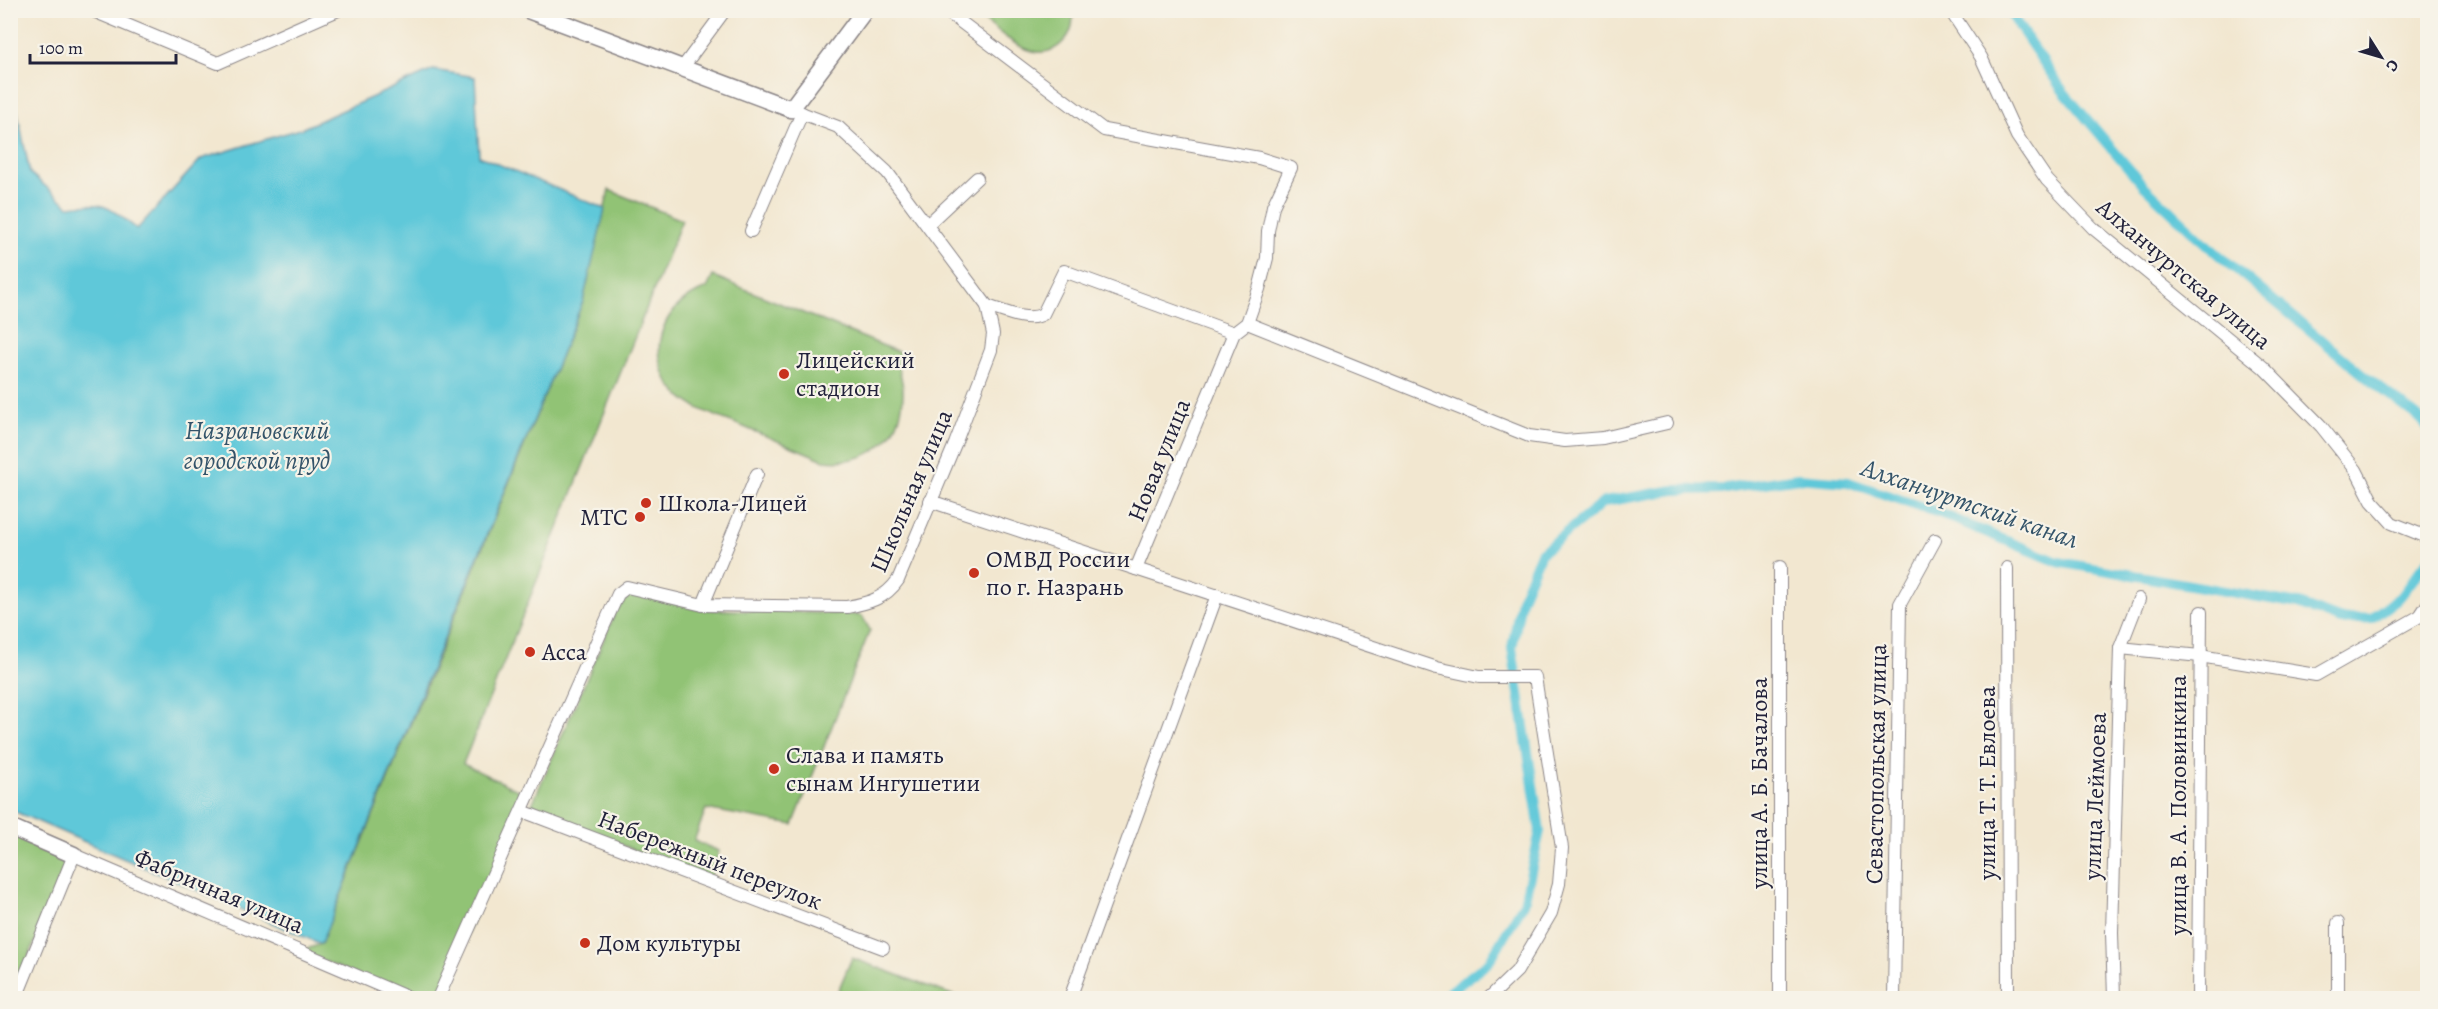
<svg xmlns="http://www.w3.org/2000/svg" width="2438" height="1009" font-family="Alegreya,serif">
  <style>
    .green { fill: #91c374; stroke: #5a7258; stroke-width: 1.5 }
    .water { fill: #5ec8d9; stroke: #40758a; stroke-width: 1.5 }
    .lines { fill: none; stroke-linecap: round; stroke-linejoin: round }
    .canal { stroke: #5ec8d9; stroke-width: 10 }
    .street-casing { stroke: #8a8486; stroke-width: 14 }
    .secondary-casing { stroke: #8a8486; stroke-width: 19 }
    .street { stroke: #fff; stroke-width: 12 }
    .secondary { stroke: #fff; stroke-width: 16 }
    .poi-dot { fill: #c8321e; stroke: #f7f3e8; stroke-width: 2 }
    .labels { text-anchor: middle; stroke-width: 4.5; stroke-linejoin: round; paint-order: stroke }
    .street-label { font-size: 24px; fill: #22223b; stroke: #f7f3e8 }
    .poi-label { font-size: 24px; fill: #22223b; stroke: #f7f3e8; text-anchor: start }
    .water-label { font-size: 26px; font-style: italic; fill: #34546a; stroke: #f7f3e8 }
  </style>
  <rect width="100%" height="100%" fill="#f7f3e8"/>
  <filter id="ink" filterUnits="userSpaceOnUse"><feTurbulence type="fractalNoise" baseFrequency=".0167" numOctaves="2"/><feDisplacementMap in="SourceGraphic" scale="12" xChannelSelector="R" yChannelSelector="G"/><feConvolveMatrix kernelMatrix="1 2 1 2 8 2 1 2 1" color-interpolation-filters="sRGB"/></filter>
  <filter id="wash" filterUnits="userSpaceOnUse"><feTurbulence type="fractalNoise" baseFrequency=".008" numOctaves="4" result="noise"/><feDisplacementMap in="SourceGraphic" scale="24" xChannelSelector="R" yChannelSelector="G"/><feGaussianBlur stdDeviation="1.35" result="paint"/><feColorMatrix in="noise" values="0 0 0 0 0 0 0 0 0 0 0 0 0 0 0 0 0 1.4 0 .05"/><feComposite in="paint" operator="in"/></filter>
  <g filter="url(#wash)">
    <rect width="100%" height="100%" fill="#f2e7d0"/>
    <g class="green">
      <path d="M973,11H1072C1074,21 1072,33 1064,41C1036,73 996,28 973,11Z"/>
      <polygon points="609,190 682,220 463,764 528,795 438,998 409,998 301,951 321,944 583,301"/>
      <path d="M713,276L901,353C895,370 904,378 903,394C902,441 868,465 824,460C796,448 767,437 739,425C718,416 691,409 675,391C662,377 656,354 661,335C667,312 685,296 707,288Z"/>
      <polygon points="635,593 697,609 850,614 862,616 870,630 793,825 706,809 694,841 719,851 710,880 530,809 617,609 629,596"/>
      <polygon points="10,827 74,855 10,998"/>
      <polygon points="852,958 960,998 835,998"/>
    </g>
    <path class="water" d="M433,70L475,77L479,156L605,209L583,301L427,680L321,944L11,810V82L30,173L69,206C106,201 109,207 137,229L201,159L303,128Z"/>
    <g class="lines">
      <g class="canal">
        <polyline points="2008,10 2063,91 2143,185 2208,246 2366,377 2422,420 2428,429"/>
        <polyline points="1442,998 1489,962 1524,903 1540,831 1512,648 1521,600 1541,553 1604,502 1674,490 1725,489 1798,478 1848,482 1937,512 2058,562 2299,604 2341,620 2372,618 2400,597 2428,560"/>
      </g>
    </g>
  </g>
  <g filter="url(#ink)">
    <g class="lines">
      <defs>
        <g id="street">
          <polyline points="91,10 218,63 338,10"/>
          <polyline points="1950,10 1981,57 2017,136 2047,180 2093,228 2263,367 2321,426 2356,470 2372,501 2392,523 2427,537"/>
          <polyline points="683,67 725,10"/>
          <polyline points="927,225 977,178"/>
          <polyline points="751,231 802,113"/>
          <path d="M987,306C1003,311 1028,323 1043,314L1064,271L1234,333"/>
          <polyline points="1247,323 1529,436 1565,441 1603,438 1667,423"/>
          <polyline points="930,501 1136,569 1234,333 1247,323 1259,289 1267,258 1268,231 1273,206 1291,168 1259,158 1104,130 945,10"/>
          <polyline points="2007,568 2008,998"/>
          <polyline points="1136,569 1437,668 1479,677 1535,677 1562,848 1559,884 1551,913 1517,971 1489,998"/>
          <polyline points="703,605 757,474"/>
          <polyline points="2120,648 2200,656 2316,675 2420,616 2428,604"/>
          <polyline points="522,811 883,948"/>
          <polyline points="2338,923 2338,998"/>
          <polyline points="16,998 74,855 409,998"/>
          <path d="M438,998L618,594L627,587L703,605L847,607C868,603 885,599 898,580L955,444L991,350L993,334L987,306L887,172L838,127L791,109"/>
          <polyline points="1070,998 1217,595"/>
          <polyline points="1780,998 1780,567"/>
          <polyline points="1894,998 1900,604 1935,540"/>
          <polyline points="2114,998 2112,933 2120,648 2139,599"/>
          <polyline points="2198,998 2201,612"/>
        </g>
        <g id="secondary">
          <polyline points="528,10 791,109 865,10"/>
          <polyline points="10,827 74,855"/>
        </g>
      </defs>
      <use href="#street" class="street-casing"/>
      <use href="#secondary" class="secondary-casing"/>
      <use href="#street" class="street"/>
      <use href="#secondary" class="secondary"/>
    </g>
  </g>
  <g class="poi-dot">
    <circle cx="784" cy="374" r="6"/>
    <circle cx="646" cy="503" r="6"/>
    <circle cx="640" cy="517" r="6"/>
    <circle cx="974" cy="573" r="6"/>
    <circle cx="530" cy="652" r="6"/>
    <circle cx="774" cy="769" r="6"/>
    <circle cx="585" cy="943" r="6"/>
  </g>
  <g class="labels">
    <g class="street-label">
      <text transform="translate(2184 274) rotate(40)" y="8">Алханчуртская улица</text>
      <text transform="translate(1159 460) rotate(-68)" y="8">Новая улица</text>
      <text transform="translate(911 491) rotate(-67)" y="8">Школьная улица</text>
      <text transform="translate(1876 764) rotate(-89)" y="8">Севастопольская улица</text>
      <text transform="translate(1759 783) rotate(-90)" y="8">улица А. Б. Бачалова</text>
      <text transform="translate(1987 783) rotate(-90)" y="8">улица Т. Т. Евлоева</text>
      <text transform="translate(2095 796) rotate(-88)" y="8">улица Леймоева</text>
      <text transform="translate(2178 805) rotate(-90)" y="8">улица В. А. Половинкина</text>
      <text transform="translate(710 860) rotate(21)" y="8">Набережный переулок</text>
      <text transform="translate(219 891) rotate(23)" y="8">Фабричная улица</text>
    </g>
    <g class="poi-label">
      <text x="796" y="368">Лицейский<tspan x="796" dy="28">стадион</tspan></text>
      <text x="658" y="511">Школа-Лицей</text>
      <text x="628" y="525" text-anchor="end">МТС</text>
      <text x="986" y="567">ОМВД России<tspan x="986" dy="28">по г. Назрань</tspan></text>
      <text x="542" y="660">Асса</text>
      <text x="786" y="763">Слава и память<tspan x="786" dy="28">сынам Ингушетии</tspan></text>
      <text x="597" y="951">Дом культуры</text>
    </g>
    <g class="water-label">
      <text x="257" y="439">Назрановский<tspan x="257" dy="30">городской пруд</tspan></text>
      <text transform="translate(1970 503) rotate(19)" y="9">Алханчуртский канал</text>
    </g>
  </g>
  <rect width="2438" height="1009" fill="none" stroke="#f7f3e8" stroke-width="36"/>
  <g transform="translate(2381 57) rotate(127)" stroke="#f7f3e8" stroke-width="4.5" paint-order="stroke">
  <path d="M0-4.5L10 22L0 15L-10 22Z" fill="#22223b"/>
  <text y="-9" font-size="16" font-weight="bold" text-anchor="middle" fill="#22223b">С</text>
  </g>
  <path d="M30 54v9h146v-9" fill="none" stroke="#22223b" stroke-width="3"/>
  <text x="39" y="54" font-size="18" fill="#22223b" stroke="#f7f3e8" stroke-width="4.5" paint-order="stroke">100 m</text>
</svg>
